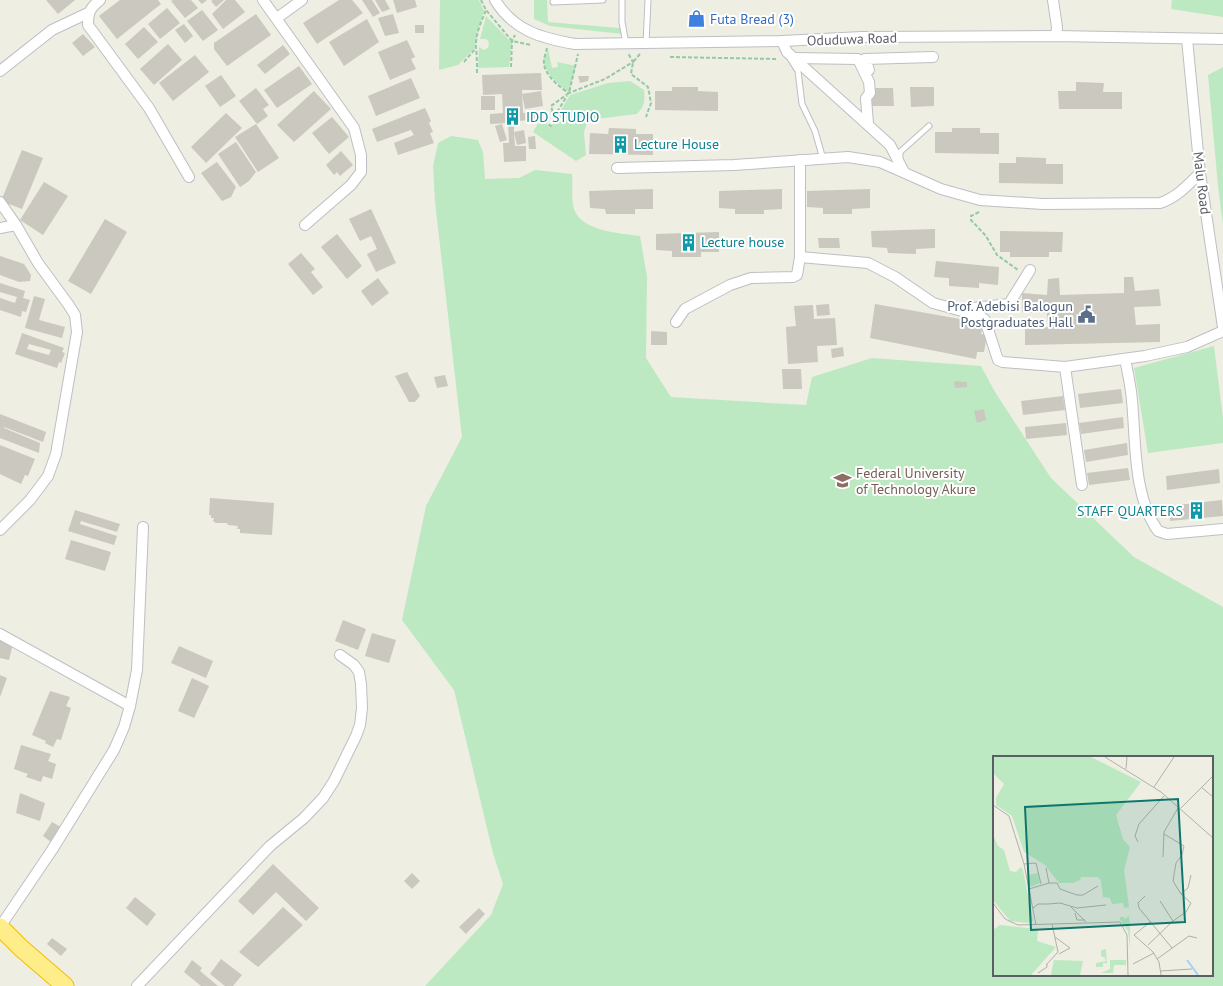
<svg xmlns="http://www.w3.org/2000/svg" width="1223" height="986" font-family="'PT Sans',sans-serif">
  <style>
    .green { fill: #bce9c1; fill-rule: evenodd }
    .building { fill: #cac8bf; fill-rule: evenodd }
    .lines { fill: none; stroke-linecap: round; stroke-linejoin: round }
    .lane-casing { stroke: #bdbfc5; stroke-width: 7 }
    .street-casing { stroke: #bdbfc5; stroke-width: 12 }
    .highway-casing { stroke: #f2be00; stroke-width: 19 }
    .path { stroke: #93c9a7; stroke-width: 2; stroke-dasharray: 4 2; stroke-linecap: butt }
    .lane { stroke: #fff; stroke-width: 5 }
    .street { stroke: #fff; stroke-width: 10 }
    .highway { stroke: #ffed8a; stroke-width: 17 }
    .labels { text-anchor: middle; stroke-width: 4; stroke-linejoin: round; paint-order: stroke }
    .shop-label { font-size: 14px; fill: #366cbe; stroke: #fff; text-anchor: start }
    .street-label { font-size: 14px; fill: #5b5e65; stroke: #fff }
    .culture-label { font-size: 14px; fill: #0d838f; stroke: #fff; text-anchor: start }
    .service-label { font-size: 14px; fill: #4e5e75; stroke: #fff; text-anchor: end }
    .education-label { font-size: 14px; fill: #785e54; stroke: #fff; text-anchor: start }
    .inset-river { fill: none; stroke: #a3ceff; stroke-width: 2 }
    .inset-road { fill: none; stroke: #b0b0ac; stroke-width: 1 }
    .view { fill: #0f766e; fill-opacity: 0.15; stroke: #0f766e; stroke-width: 2 }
    .inset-edge { fill: none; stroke: #5b5e65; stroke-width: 2 }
  </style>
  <rect width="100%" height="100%" fill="#efeee2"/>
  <g class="green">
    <polygon points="440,0 479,0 484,11 478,29 475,48 458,65 439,70"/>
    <polygon points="534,0 547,0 548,22 620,28 622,34 550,26 534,19"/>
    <polygon points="1172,0 1223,0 1223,17 1171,9"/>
    <polygon points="486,16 512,43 509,67 478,68 479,47 484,50 488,48 489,42 486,39 480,39"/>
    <path d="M548,49L552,68L558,67L557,62L576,66L569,92C561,88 544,71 544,62C544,58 547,53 548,49Z"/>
    <polygon points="1223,67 1223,225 1218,186 1208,75"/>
    <path d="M630,81L644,90C645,100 645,106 637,114L588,120L584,132L586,155L576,161L533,132L540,120L551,127L570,95L608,83Z"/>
    <path d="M451,136L478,140L483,152L485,179L519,178L535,170L572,174C573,185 571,199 574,209C582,232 620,233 640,236L647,277L646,358L671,397L806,405L812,377L872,358L981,366L995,392L1051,478L1134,557L1223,607V986H425L491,915L503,884L493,853L454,690L402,620L426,506L462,437L435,202L433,166L438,143ZM994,757H1212V975H994Z"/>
    <polygon points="1214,346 1223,418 1223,443 1148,453 1134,368"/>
  </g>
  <g class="building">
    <polygon points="46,0 75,0 58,14"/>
    <polygon points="120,0 158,0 161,4 117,39 99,16"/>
    <polygon points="173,0 191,0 198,8 185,18 171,1"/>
    <polygon points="198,0 207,0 202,4"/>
    <polygon points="213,0 224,0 216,7 211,1"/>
    <polygon points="226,0 235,0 245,12 223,29 212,14"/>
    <polygon points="339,0 352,0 363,13 317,44 303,23"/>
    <polygon points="362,0 372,0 380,13 373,17"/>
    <polygon points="375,0 385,0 390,9 382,12"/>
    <polygon points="393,0 415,0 417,7 397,13"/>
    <polygon points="167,8 180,23 160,39 148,24"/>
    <polygon points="202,10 218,30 203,41 187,21"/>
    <polygon points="256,14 271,35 227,66 214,49 214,43"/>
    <polygon points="393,14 399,33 385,36 378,18"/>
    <polygon points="367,19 379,42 344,66 329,42"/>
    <polygon points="184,24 193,36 185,43 175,30"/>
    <rect x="415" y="25" width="9" height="8"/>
    <polygon points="144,27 158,42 138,59 125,44"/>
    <polygon points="83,34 95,47 83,56 72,43"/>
    <polygon points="407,40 415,57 411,59 416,69 390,80 378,52"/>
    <polygon points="168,44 182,60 154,85 140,69"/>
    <polygon points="283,45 290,54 265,74 257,65"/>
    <polygon points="195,55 209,72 173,101 159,83"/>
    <polygon points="299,66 312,84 277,108 264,90"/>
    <polygon points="541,73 542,90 522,90 523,113 535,112 536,120 514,121 514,132 524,130 526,143 517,145 514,132 515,146 526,146 526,161 504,162 503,143 509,143 508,123 490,124 490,114 503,113 502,94 483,95 482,75"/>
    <polygon points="221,75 236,96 220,107 205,86"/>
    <polygon points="578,76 589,76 588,81 580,83"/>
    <polygon points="411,78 420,98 376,116 368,96"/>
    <polygon points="1076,82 1104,83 1103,92 1122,92 1122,109 1059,109 1058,91 1076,91"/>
    <polygon points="672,87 698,87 698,91 718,92 718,111 655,110 655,91 672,91"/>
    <polygon points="910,87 934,87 934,106 911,107"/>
    <polygon points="256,88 269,105 263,109 268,116 257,124 239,101"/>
    <polygon points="869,88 893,88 894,106 869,106"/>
    <polygon points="314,91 331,109 294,142 277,125"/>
    <polygon points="541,91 543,106 525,109 522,94"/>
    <rect x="481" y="96" width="14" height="14"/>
    <polygon points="425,108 431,121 429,123 433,132 430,133 434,143 398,155 394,143 414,135 411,130 377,142 372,129"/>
    <polygon points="226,113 242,128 206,163 191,147"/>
    <polygon points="332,117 349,137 329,154 312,133"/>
    <polygon points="256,124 279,158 258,172 235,137"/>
    <polygon points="502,124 507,140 500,142 495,126"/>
    <polygon points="609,128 636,129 636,134 653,134 653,155 589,154 590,133 608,134"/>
    <polygon points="952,128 980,128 980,133 999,133 999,154 935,153 935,132 952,132"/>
    <polygon points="535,136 536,149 529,149 528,137"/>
    <polygon points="236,142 256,172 249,181 240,187 218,154"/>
    <polygon points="22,150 43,158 22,209 1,201"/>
    <polygon points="341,151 353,165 340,176 337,172 334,175 326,165"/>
    <polygon points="1016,157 1046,158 1046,164 1063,164 1063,184 999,183 999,163 1016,163"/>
    <polygon points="217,162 236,187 231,197 222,201 201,173"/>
    <polygon points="44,182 68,196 43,235 20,220"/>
    <polygon points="653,189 653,209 635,209 635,214 606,214 605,209 590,208 589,191"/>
    <polygon points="782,189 782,209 764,210 764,214 735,214 735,209 719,208 719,191"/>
    <polygon points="870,189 870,208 852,209 852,214 823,214 823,208 807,207 807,191"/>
    <polygon points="371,209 396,263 376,272 367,254 377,249 371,236 360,241 349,219"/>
    <polygon points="105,219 127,232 91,294 68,281"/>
    <polygon points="935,229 935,248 916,249 916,254 888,253 887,248 872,247 871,231"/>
    <polygon points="1000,231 1063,232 1062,252 1049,252 1049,257 1010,257 1010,252 1000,252"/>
    <polygon points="719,232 719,252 701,252 701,257 672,257 672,251 656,250 656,234"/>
    <polygon points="337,234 362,266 347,279 321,247"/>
    <polygon points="818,238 839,238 840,248 819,248"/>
    <polygon points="301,253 315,269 311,272 323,287 313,295 288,264"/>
    <polygon points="0,256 24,264 31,275 30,281 19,282 0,275"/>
    <polygon points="936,261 999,267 998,285 979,283 979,288 949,286 949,278 934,277"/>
    <polygon points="1124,277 1133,277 1135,291 1159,289 1161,306 1134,307 1136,325 1160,324 1160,342 1025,345 1025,328 1048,327 1047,313 1022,312 1022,293 1047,295 1048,279 1059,278 1060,295 1124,293"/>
    <polygon points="378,278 389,293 372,306 361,291"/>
    <polygon points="0,283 25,291 23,298 30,300 26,312 22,311 21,317 0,310 0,298 15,303 17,297 0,292"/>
    <polygon points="34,296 45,299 39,320 65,327 62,338 25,328"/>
    <polygon points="829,304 830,315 817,316 816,305"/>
    <polygon points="875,304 983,323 981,334 987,335 984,352 977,352 976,359 870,338"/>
    <polygon points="813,305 814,319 835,318 837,345 817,346 818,362 788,364 786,327 796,326 794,306"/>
    <polygon points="651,331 667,332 667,345 651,345"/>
    <path d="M22,333L64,348L62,352L65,353L61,363L59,362L57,368L15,354ZM29,344L51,350L49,355L27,349Z"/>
    <polygon points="843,347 844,356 832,358 831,349"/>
    <polygon points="782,369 801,369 802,389 783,389"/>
    <polygon points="407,372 420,396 415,402 409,402 395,376"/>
    <polygon points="445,375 448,386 437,388 434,377"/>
    <polygon points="954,381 967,382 967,387 955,388"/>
    <polygon points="1121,389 1123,403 1080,408 1078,394"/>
    <polygon points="1063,396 1065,410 1023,415 1021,401"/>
    <polygon points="984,409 986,420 977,423 974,411"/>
    <polygon points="0,414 46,432 43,442 4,427 4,428 40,443 39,453 0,438"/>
    <polygon points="1123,417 1124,428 1081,434 1079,423"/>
    <polygon points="1066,423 1067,435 1026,439 1025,427"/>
    <polygon points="1127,443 1128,455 1086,462 1084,450"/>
    <polygon points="0,445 35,459 28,476 25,475 21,484 0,474"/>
    <polygon points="1128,468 1130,480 1089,485 1087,473"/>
    <polygon points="1219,469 1220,483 1167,490 1166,476"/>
    <polygon points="210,498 274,503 272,535 240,533 240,529 237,529 238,526 228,525 227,523 216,523 213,521 214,518 211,518 211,515 209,515"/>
    <polygon points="1222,500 1223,516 1170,521 1169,506"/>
    <polygon points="75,510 120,524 117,532 81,521 80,524 117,536 114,545 68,531"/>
    <polygon points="71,540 111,552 105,571 65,559"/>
    <polygon points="343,620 366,629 358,650 335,641"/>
    <polygon points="372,633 396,640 389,663 365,656"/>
    <polygon points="0,640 13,644 9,660 0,658"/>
    <polygon points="179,646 213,661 206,678 171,663"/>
    <polygon points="0,675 7,678 0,697"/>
    <polygon points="192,678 209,686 194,718 178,711"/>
    <polygon points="50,691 70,697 66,706 71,708 61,740 57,739 53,747 45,743 46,741 32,735"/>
    <polygon points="21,745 51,754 48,761 56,764 52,779 43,776 41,782 26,777 28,774 14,769"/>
    <polygon points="20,793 45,803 40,821 16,813"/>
    <polygon points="52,822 61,827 51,842 43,836"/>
    <polygon points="273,864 319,908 306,921 276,892 253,915 238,901"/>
    <polygon points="412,873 420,881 412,889 404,881"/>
    <polygon points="135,897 156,914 147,926 126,908"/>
    <polygon points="283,907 303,925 258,967 239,952"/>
    <polygon points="479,908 485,914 466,934 459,927"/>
    <polygon points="52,938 67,949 61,956 47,944"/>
    <polygon points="221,959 242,975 233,986 225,986 210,974"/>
    <polygon points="192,960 202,968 200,971 218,986 201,986 184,972"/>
  </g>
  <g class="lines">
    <defs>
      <g id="lane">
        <polyline points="622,0 622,22 626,44"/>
        <polyline points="553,2 603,0"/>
        <polyline points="646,44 648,0"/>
        <polyline points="791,60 798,71 802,104 815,131 823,159"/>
        <polyline points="900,160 900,152 929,126"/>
      </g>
      <g id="street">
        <path d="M100,0C90,8 88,12 88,25L149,108L189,177"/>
        <polyline points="263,0 354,128 361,155 361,172 351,185 305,225"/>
        <path d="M495,0C514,31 541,38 575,44L782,41L862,37L1056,36L1223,39"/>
        <polyline points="1053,0 1057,27 1056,36"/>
        <polyline points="277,18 302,0"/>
        <polyline points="1187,39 1200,173 1223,327"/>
        <polyline points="782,41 787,52 890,145 904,172"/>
        <polyline points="793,58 858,59 869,82 870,93 866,98 868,124"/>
        <polyline points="869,70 865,59 933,57"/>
        <polyline points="0,71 52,30 88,13"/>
        <path d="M617,168L734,165L848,157L880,162L941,189L980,200L1043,204L1160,203C1176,198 1188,185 1200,173"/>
        <polyline points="0,202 16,225"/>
        <polyline points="0,228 16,225 38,263 68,304 75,315 77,332 56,454 48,476 30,500 0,530"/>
        <polyline points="800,257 868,263 895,277 933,303 980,316 985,320 998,360 1003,362 1065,367"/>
        <polyline points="965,309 1009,304 1030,270"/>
        <polyline points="676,322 685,309 730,285 751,278 793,277 797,275 800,257 800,160"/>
        <path d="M1125,359C1128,373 1131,387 1132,401C1136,442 1133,496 1158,531L1167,534L1223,529"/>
        <polyline points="1082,485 1065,367 1145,356 1187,347 1223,331"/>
        <polyline points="0,634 130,706"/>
        <polyline points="0,927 52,850 114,750 124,727 130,706 137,670 143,527"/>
        <polyline points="137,986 270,846 304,818 323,798 334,781 356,736 360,725 362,708 361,684 359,672 354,665 340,655"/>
      </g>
      <polyline id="highway" points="0,927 21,948 65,986"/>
    </defs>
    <use href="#lane" class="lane-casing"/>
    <use href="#street" class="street-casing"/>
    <use href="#highway" class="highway-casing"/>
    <g class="path">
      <polyline points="481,0 486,10 512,41 531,45"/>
      <path d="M547,48C546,53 543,59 544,64C545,75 560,88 569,93L605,79L633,62L628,53"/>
      <polyline points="640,54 633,62 631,74 648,87 651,103 646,117"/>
      <polyline points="670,57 778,59"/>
      <polyline points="464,62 476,48"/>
      <polyline points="511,67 512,41 515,35"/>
      <path d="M477,73C477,65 477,56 476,48C475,35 481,22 486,10"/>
      <polyline points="539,117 551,126 554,117 551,106 569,93 578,54"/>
      <polyline points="554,117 567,96"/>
      <polyline points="979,212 971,216 971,220 986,236 997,255 1018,270"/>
    </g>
    <use href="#lane" class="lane"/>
    <use href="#street" class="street"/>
    <use href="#highway" class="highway"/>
  </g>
  <defs>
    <symbol id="shop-bare" viewBox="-9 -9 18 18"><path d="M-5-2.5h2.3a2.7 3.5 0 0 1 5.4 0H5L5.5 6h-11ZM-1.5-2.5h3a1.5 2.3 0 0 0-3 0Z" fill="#3f7fe0" stroke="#fff" stroke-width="2.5" paint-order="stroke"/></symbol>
    <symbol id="building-bare" viewBox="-9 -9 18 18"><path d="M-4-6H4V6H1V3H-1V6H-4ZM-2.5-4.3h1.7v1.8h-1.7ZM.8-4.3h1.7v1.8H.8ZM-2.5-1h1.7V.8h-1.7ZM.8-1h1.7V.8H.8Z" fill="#0f9aa8" stroke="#fff" stroke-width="2.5" paint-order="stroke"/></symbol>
    <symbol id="civic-bare" viewBox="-9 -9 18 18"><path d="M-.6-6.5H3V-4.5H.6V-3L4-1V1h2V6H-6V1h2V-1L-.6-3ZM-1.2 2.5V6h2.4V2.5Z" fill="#5c6f8a" stroke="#fff" stroke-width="2.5" paint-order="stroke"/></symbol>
    <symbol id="university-bare" viewBox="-9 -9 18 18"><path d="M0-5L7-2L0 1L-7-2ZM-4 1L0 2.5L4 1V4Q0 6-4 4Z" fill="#8d6e63" stroke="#fff" stroke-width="2.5" paint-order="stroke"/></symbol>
  </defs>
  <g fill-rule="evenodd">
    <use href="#shop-bare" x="684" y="6" width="25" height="25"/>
    <use href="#building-bare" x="500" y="104" width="25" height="25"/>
    <use href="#building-bare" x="608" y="132" width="25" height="25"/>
    <use href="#building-bare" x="676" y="230" width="25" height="25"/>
    <use href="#civic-bare" x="1074" y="302" width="25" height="25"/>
    <use href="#university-bare" x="830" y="468" width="25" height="25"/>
    <use href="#building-bare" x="1184" y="498" width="25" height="25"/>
  </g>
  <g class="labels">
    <g class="shop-label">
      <text x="710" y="24">Futa Bread (3)</text>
    </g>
    <g class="street-label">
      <text transform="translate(852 39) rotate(-2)" y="5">Oduduwa Road</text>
      <text transform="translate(1202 183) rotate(83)" y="5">Malu Road</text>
    </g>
    <g class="culture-label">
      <text x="526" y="122">IDD STUDIO</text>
      <text x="634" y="149">Lecture House</text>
      <text x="701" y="247">Lecture house</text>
      <text x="1183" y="516" text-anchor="end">STAFF QUARTERS</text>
    </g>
    <g class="service-label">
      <text x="1073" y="311">Prof. Adebisi Balogun<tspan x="1073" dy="16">Postgraduates Hall</tspan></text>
    </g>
    <g class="education-label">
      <text x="856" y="478">Federal University<tspan x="856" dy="16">of Technology Akure</tspan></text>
    </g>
  </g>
  <g transform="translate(993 756)">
    <rect width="220" height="220" fill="#efeee2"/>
    <path d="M0,1H98L148,26L123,59L130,83L137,91L131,114L136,151L131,152L130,147L119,148L117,142L110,141L108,125L105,121H88L87,124L80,127H66L52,109L31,96L19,60L3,49V42L11,28L0,17ZM0,79L5,90L11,94L17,115L23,116L28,111L30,114L40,165L35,167L17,165L0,144ZM45,117L47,127L37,131L35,119ZM136,160L137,171V192L135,175L127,164V161H131L132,163ZM7,169L45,173L44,185L63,191L38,219H0V174ZM113,193L114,207H110V211H103V207L113,205L112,202L108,200V194ZM61,204L90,205L87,219H58ZM117,204H133V209H121L120,217H108L117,213Z" fill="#bce9c1"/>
    <path class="inset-river" d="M194,204L205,219"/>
    <path class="inset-road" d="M112,1L168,36L220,82M133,13L134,1M161,31L181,1M208,31L220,41M0,49L16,60L31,108L43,169M188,52L220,20M171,78L191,90L189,99L183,107L180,125L188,138L195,132L198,119M145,86L142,80L146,68L171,40M170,101L171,76L185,52M31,108L43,107L48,128M56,127H64L67,133L84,139H90L105,130M36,133L56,127L53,112M152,140L145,147L146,152L179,192M0,147L12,163L25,169L127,166L134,179L135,219M78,151L93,166M40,152L45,148H55L67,147L84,152L113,149M82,157L84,164H92M180,165L193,156L198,147L188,138M157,166L141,179L160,196L166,206L168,219M62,181L77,192M155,189L180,165L167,145M66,198L77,192M164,203L196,180L204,182M140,208L161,197M53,209L65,196L59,168M167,215L199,213M45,217L54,211V208"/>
    <path class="view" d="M185,43L192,166L38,174L32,51Z"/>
    <rect width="220" height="220" class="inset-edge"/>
  </g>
</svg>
